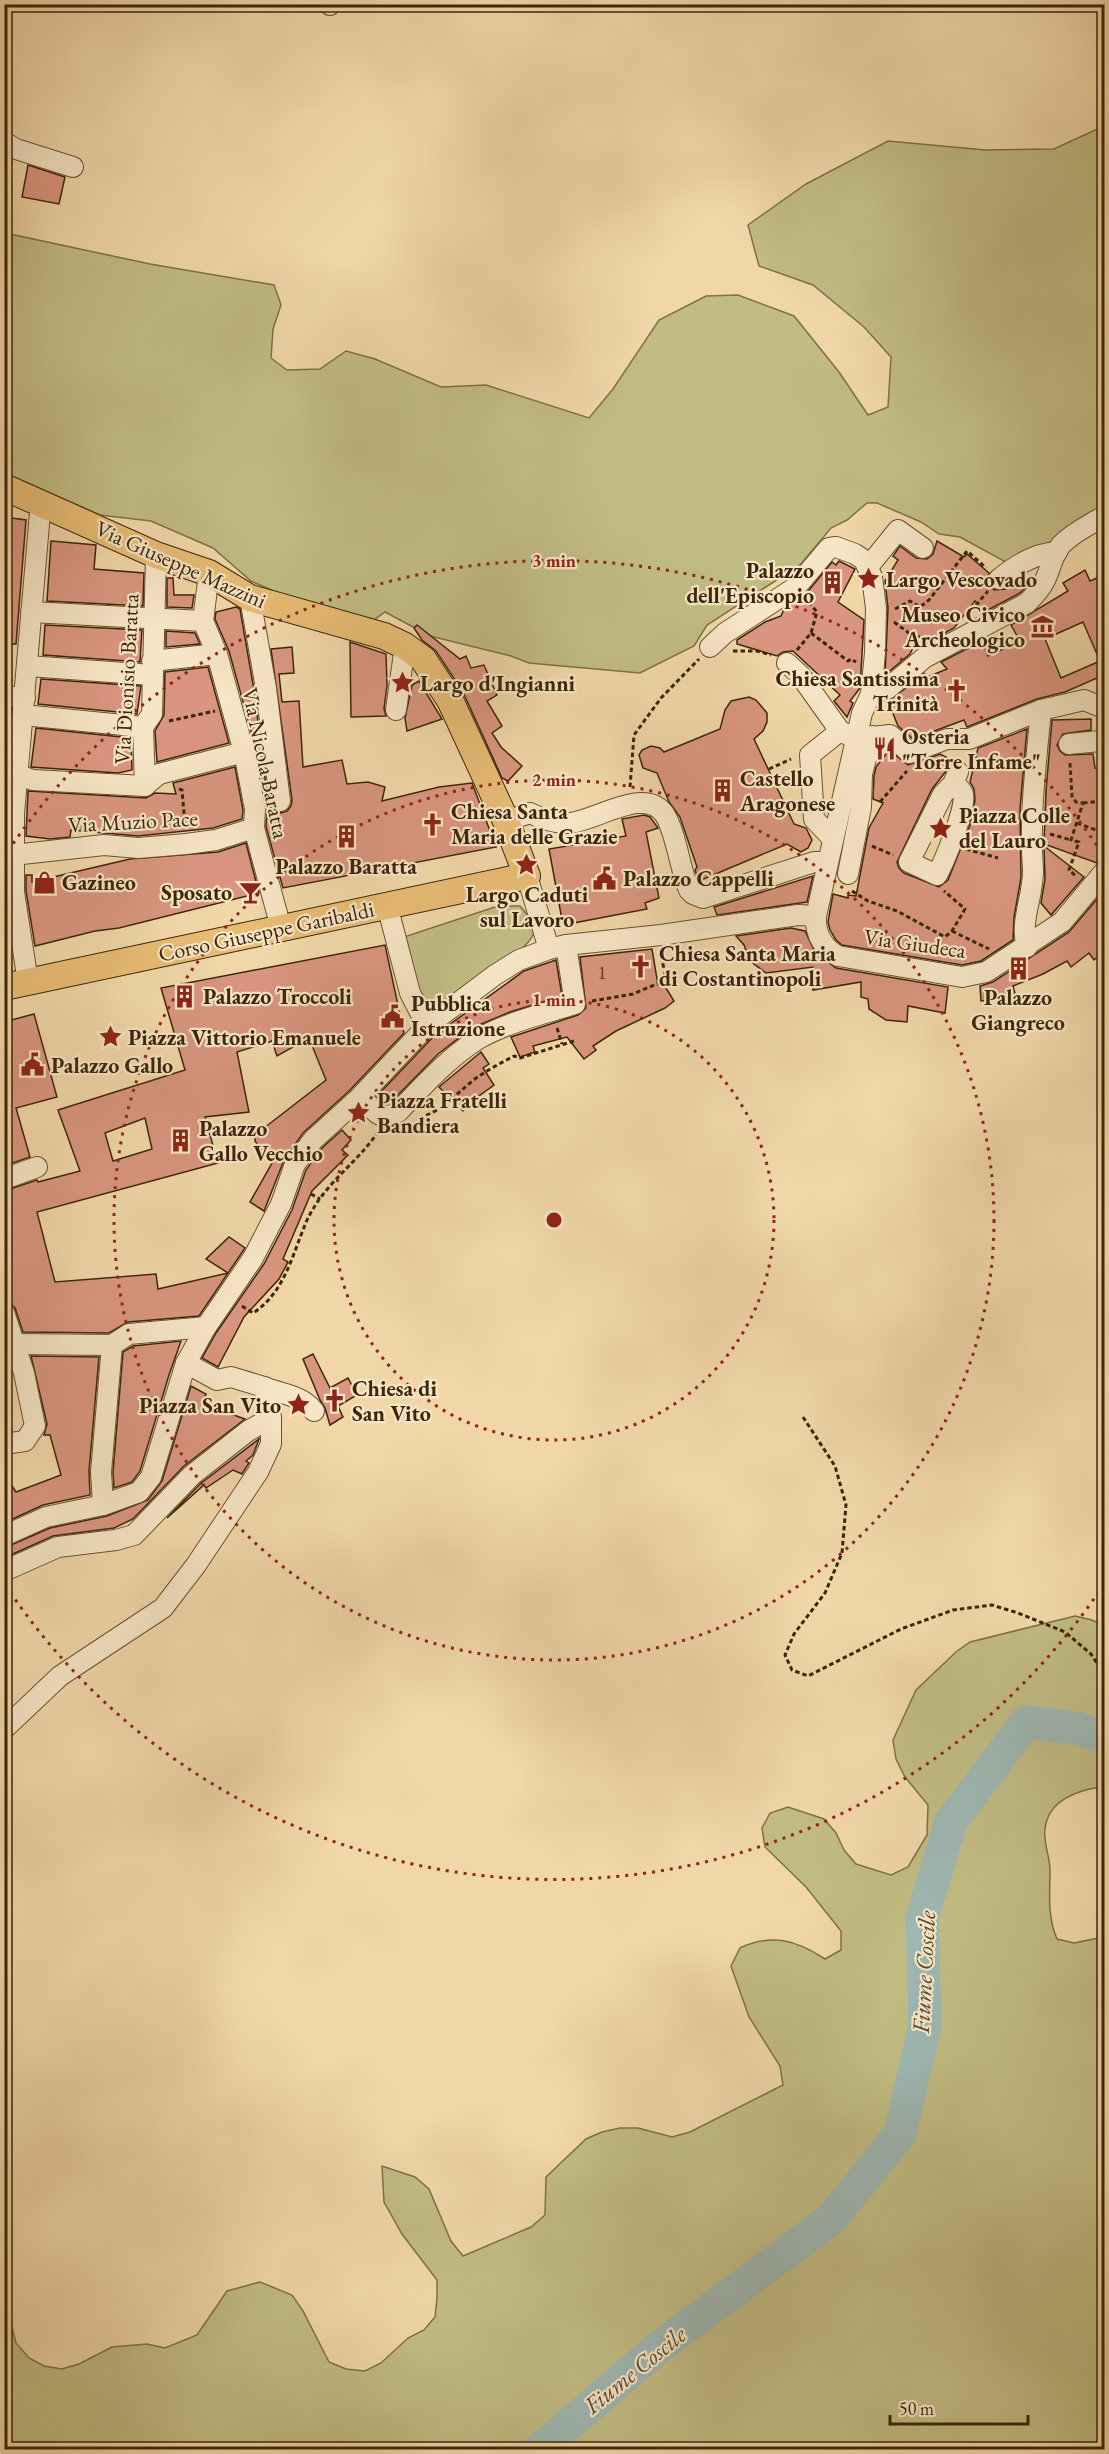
<svg xmlns="http://www.w3.org/2000/svg" width="1109" height="2454" font-family="'EB Garamond',serif">
  <style>
    .green { fill: #c1bc83; stroke: #7f7046; stroke-width: 1.5 }
    .lines { fill: none; stroke-linecap: round; stroke-linejoin: round }
    .river { stroke: #9eb7b2; stroke-width: 33 }
    .building { fill: #d9957f; stroke: #3d2509; stroke-width: 1.5; fill-rule: evenodd }
    .minor-casing { stroke: #6a5231; stroke-width: 22 }
    .major-casing { stroke: #3d2509; stroke-width: 28 }
    .path { stroke: #3d2509; stroke-width: 3; stroke-dasharray: 4.5 3; stroke-linecap: butt }
    .minor { stroke: #f6e5c6; stroke-width: 20 }
    .major { stroke: #e8bc74; stroke-width: 26 }
    .ring { fill: none; stroke: #8f2418; stroke-width: 3; stroke-dasharray: 3 6 }
    .labels { text-anchor: middle; stroke-width: 4.5; stroke-linejoin: round; paint-order: stroke }
    .number-label { font-size: 20px; fill: #644126 }
    .street-label { font-size: 22px; fill: #3d2509; stroke: #f6e5c6 }
    .poi-label { font-size: 22px; font-weight: bold; fill: #3d2509; stroke: #f6e5c6; text-anchor: start }
    .water-label { font-size: 24px; font-style: italic; fill: #554a33; stroke: #f6e5c6 }
    .centre { fill: #8f2418; stroke: #f6e5c6; stroke-width: 3 }
    .ring-label { font-size: 18px; text-anchor: middle; font-weight: bold; fill: #8f2418; stroke: #f6e5c6; stroke-width: 4.5; stroke-linejoin: round; paint-order: stroke }
  </style>
  <rect width="100%" height="100%" fill="#f1d7a8"/>
  <filter id="stains"><feTurbulence type="fractalNoise" baseFrequency=".00333" numOctaves="4"/><feColorMatrix values="0 0 0 0 .2 0 0 0 0 .09 0 0 0 0 .02 0 0 0 .5 -.17"/></filter>
  <radialGradient id="worn" r=".72"><stop offset=".6" stop-color="#630" stop-opacity="0"/><stop offset="1" stop-color="#630" stop-opacity=".3"/></radialGradient>
  <g class="green">
    <polygon points="1104,126 1104,510 1011,565 960,537 939,534 921,522 877,503 867,503 847,520 831,528 800,565 707,625 694,646 640,673 529,663 511,656 430,636 385,612 371,622 285,596 251,581 213,548 151,521 100,515 5,473 5,233 150,264 274,285 281,305 273,329 271,358 287,370 320,369 346,351 375,359 441,387 486,385 589,418 613,389 659,320 706,296 738,295 794,316 839,372 868,415 888,407 891,357 864,327 813,285 759,266 748,225 806,184 888,141 985,150 1054,149"/>
    <path d="M498,906H520C526,913 534,922 534,931C534,950 449,1000 431,1012L417,995L401,938Z"/>
    <path d="M1075,1616L1092,1620L1104,1626V1787C1079,1789 1048,1800 1045,1829C1043,1842 1050,1857 1050,1870C1050,1894 1047,1916 1057,1939L1074,1943L1104,1937V2449H5V2306L7,2308L16,2343L29,2358L44,2366L62,2369L79,2364L112,2347L147,2344L165,2348L197,2335L227,2291L260,2282L292,2295L303,2311L329,2362L346,2369L365,2371L381,2363L408,2338L424,2330L435,2317L437,2298V2280L402,2234L384,2202L382,2166L415,2177L429,2189L451,2241L463,2256L531,2227L545,2215L546,2177L586,2139L602,2132L620,2128H638L672,2137L690,2132L783,2085L780,2066L749,2017L731,1966L740,1948C772,1933 796,1940 825,1959L841,1950V1931L806,1887L765,1847L762,1828L770,1813L788,1807L824,1819L836,1833L844,1850L856,1864L891,1875L908,1867L927,1835L928,1805L905,1777L896,1759L893,1740L916,1690L956,1652L970,1642Z"/>
  </g>
  <g class="lines">
    <polyline class="river" points="539,2450 658,2348 830,2220 900,2134 925,2026 922,1918 951,1822 1026,1722 1076,1728 1104,1737"/>
  </g>
  <g class="building">
    <polygon points="28,165 65,177 59,204 22,197"/>
    <polygon points="4,517 26,520 16,644 4,644"/>
    <polygon points="51,541 96,545 94,569 144,573 143,606 47,601"/>
    <polygon points="937,541 964,557 967,554 989,573 987,581 994,590 1006,589 1019,579 1025,588 1020,593 984,612 975,601 954,628 925,644 919,636 910,654 885,675 888,608 885,581 898,560 893,556 900,546 916,558 927,559 933,554"/>
    <polygon points="839,561 855,569 838,602 864,620 860,688 850,701 853,703 847,717 834,701 840,695 793,651 783,652 777,656 737,644 737,640 765,622 781,616 784,609 805,595 832,562 836,565"/>
    <path d="M1085,570L1090,581L1104,575V675L1065,692L1037,699L967,727L964,720L913,739L898,726L888,701L913,683L947,669L941,662L982,641L988,656L1020,641L1011,625L1068,591L1063,583ZM1083,622L1100,661L1061,678L1045,639Z"/>
    <polygon points="167,578 173,578 174,595 194,595 192,608 167,607"/>
    <polygon points="236,607 240,609 254,690 268,802 271,809 281,813 287,811 291,806 292,800 271,649 292,647 294,673 279,674 282,702 299,701 303,767 342,760 347,784 368,782 385,787 382,801 439,787 472,783 496,847 283,888 266,827 267,807 256,749 229,651 215,619 216,612"/>
    <polygon points="45,625 142,630 140,662 43,655"/>
    <polygon points="417,625 460,659 466,656 471,668 484,665 497,695 487,701 502,726 492,733 501,747 522,766 508,781 502,778 463,692 436,651 422,640 414,628"/>
    <polygon points="166,631 195,633 200,644 166,647"/>
    <polygon points="350,642 386,654 387,685 384,709 386,716 351,717"/>
    <polygon points="208,667 229,743 157,762 155,731 164,715 165,672"/>
    <polygon points="41,679 141,686 137,714 38,704"/>
    <polygon points="419,681 442,719 407,731 405,718 412,685"/>
    <polygon points="749,697 756,700 767,713 767,722 763,731 754,739 794,824 806,828 812,840 808,848 801,852 787,844 699,881 695,870 697,867 680,817 669,802 657,773 643,768 639,755 642,750 651,746 660,748 664,752 720,729 725,710 731,701"/>
    <polygon points="1091,719 1091,730 1063,734 1057,745 1060,751 1065,755 1093,754 1095,768 1104,769 1104,860 1097,863 1044,844 1046,791 1052,720"/>
    <polygon points="36,728 131,738 132,770 118,773 31,767"/>
    <polygon points="1027,729 1020,809 1021,878 1014,917 1013,940 981,961 962,965 842,945 836,940 830,930 828,922 833,894 848,898 848,895 856,896 869,828 883,803 873,799 874,776 876,767 889,750 908,765 940,754 954,761 932,789 897,862 899,868 904,873 939,887 948,880 970,825 975,800 974,789 970,782 978,748"/>
    <polygon points="235,767 243,810 242,819 213,828 138,836 71,830 70,837 50,839 26,836 28,791 146,798 155,793 176,794 173,783"/>
    <polygon points="644,815 650,817 658,828 646,832 659,898 645,903 647,909 563,925 549,849 626,836 622,819"/>
    <polygon points="246,843 259,893 119,928 95,931 35,946 26,891 26,875 32,875 32,882 130,859 218,852"/>
    <polygon points="1044,846 1084,877 1051,915 1041,903 1045,879"/>
    <polygon points="813,876 807,902 717,915 714,907"/>
    <polygon points="1103,892 1104,951 1094,960 1089,953 1071,967 1067,961 1043,974 1013,986 1016,997 981,1001 980,986 993,982 1069,932"/>
    <polygon points="4,909 11,952 4,953"/>
    <polygon points="791,928 805,931 815,952 836,968 948,987 945,1013 908,1006 907,1022 886,1020 869,1009 868,999 861,997 861,982 813,990 813,967 766,973 750,961 744,945 736,936"/>
    <path d="M385,945L404,1033L349,1091L303,1133L284,1160L264,1211L250,1202L272,1163L255,1141V1135L326,1080L309,1038L277,1056L272,1041L237,1052L249,1112L205,1117L218,1163L37,1212L55,1282L156,1274L158,1289L228,1273L206,1259L229,1237L245,1248L199,1316L128,1322L109,1333L23,1332L15,1308L7,1301L4,1291V1191L37,1180L38,1182L80,1171L58,1110L185,1070L161,988ZM145,1118L152,1149L113,1161L105,1133Z"/>
    <polygon points="652,949 658,985 663,983 674,1001 665,1008 616,1031 593,1046 596,1050 584,1059 567,1037 533,1046 535,1052 520,1057 511,1037 578,1015 586,1008 580,957"/>
    <polygon points="556,960 562,996 510,1012 472,1028 438,1054 391,1102 385,1104 377,1096 435,1035 524,971"/>
    <polygon points="34,1014 57,1097 16,1108 30,1157 4,1166 4,1022"/>
    <polygon points="481,1052 489,1064 483,1068 494,1085 472,1101 463,1111 439,1087"/>
    <polygon points="342,1130 351,1140 342,1150 348,1155 312,1191 283,1259 288,1262 279,1279 244,1317 218,1367 202,1358 216,1333 264,1264 292,1210 306,1170 322,1148"/>
    <polygon points="181,1341 169,1375 140,1471 132,1482 114,1488 113,1472 123,1352 133,1346"/>
    <polygon points="313,1354 330,1388 348,1378 357,1395 338,1406 343,1417 330,1425 325,1408 320,1400 303,1359"/>
    <polygon points="31,1356 99,1357 89,1471 90,1495 43,1505 4,1523 4,1474 16,1492 61,1475 50,1435 44,1435 47,1424"/>
    <polygon points="191,1386 206,1394 203,1404 245,1419 184,1466 133,1519 114,1528 53,1536 4,1558 4,1548 50,1528 107,1516 148,1500 162,1481"/>
    <polygon points="259,1439 253,1455 246,1461 249,1463 242,1474 233,1470 206,1488 204,1485 167,1518 200,1484"/>
  </g>
  <g class="lines">
    <defs>
      <g id="minor">
        <polyline points="329,4 330,5"/>
        <polyline points="4,142 16,149 73,167"/>
        <polyline points="868,567 898,530 923,548"/>
        <polyline points="209,573 203,621 217,654 244,752 255,809 254,828 281,928"/>
        <path d="M999,579C1016,565 1035,553 1057,552"/>
        <polyline points="250,598 266,688 280,801"/>
        <polyline points="31,612 203,621"/>
        <path d="M710,647L725,633L796,587L829,548L836,547L855,554L864,560L872,577L876,608L875,653L871,694L862,713L816,916C815,934 822,947 838,956L962,977L986,972L1062,922L1104,872"/>
        <polyline points="152,661 217,654"/>
        <polyline points="787,663 800,675 840,731 856,739 890,735 910,753 947,739 969,739 1041,710 1084,700 1104,708"/>
        <polyline points="28,666 152,675"/>
        <path d="M871,694L887,689L924,658L1027,603C1034,596 1041,589 1045,580C1051,568 1052,556 1061,545C1073,532 1090,525 1104,516"/>
        <polyline points="4,696 25,698"/>
        <polyline points="396,710 405,646"/>
        <polyline points="23,715 143,727"/>
        <polyline points="1069,744 1100,741"/>
        <polyline points="4,774 18,775 33,780 145,786 159,774 244,752"/>
        <path d="M953,784C957,786 961,789 963,794C967,807 944,862 937,875L909,862L943,794L953,784L958,772"/>
        <polyline points="145,786 143,727 152,714 156,555"/>
        <path d="M506,821L530,813C542,819 556,824 570,823C598,820 646,785 665,815C676,833 680,869 689,890L693,894L703,898L814,862H827"/>
        <polyline points="832,838 814,819 810,755 840,731"/>
        <polyline points="13,855 104,845 138,848 186,844 216,840 254,828"/>
        <polyline points="848,874 861,807 862,774 872,736"/>
        <polyline points="527,876 549,949"/>
        <polyline points="387,905 410,993 427,1026 495,975 519,960 549,949 566,945 661,935 798,915 816,916"/>
        <path d="M1027,947C1019,922 1034,895 1033,869C1029,817 1036,763 1041,710"/>
        <polyline points="28,982 14,892 14,814 41,501"/>
        <path d="M361,1096C374,1110 379,1123 398,1112C423,1086 448,1058 478,1039C508,1022 543,1014 575,1004L566,945"/>
        <polyline points="4,1179 37,1167"/>
        <polyline points="4,1312 24,1373 35,1426 25,1441 4,1444"/>
        <polyline points="15,1344 112,1345"/>
        <polyline points="112,1345 129,1334 206,1327"/>
        <path d="M264,1387C283,1395 300,1394 314,1411"/>
        <polyline points="103,1505 101,1472 112,1345"/>
        <polyline points="4,1536 46,1517 103,1505 139,1492 151,1477 186,1363 206,1327 253,1258 281,1204 295,1164 313,1140 357,1100 427,1026"/>
        <polyline points="4,1571 58,1547 116,1540 134,1535 192,1475 248,1431 271,1418"/>
        <polyline points="4,1729 60,1676 163,1608 196,1565 258,1472 271,1444 271,1418 264,1387 231,1377 217,1380 186,1363"/>
      </g>
      <polyline id="major" points="4,487 156,555 209,573 250,598 384,636 405,646 423,659 450,700 506,821 527,876 4,987"/>
    </defs>
    <use href="#minor" class="minor-casing"/>
    <use href="#major" class="major-casing"/>
    <g class="path">
      <polyline points="895,609 910,601 920,607 929,600 967,551 986,568"/>
      <polyline points="971,611 988,591"/>
      <polyline points="894,622 913,636 915,641"/>
      <polyline points="811,633 848,661 851,659 856,662"/>
      <polyline points="797,650 811,633 817,612 807,600"/>
      <polyline points="733,651 757,651 771,655"/>
      <polyline points="169,721 215,711"/>
      <polyline points="1070,763 1072,796 1076,802 1083,803 1071,840 1079,842 1069,870 1077,877"/>
      <polyline points="976,765 986,768"/>
      <polyline points="769,769 791,759"/>
      <polyline points="630,787 634,735 661,698 699,659"/>
      <polyline points="179,789 182,790 185,825"/>
      <polyline points="880,802 907,771"/>
      <polyline points="1083,803 1104,801"/>
      <polyline points="1077,823 1104,833"/>
      <polyline points="1050,834 1071,840"/>
      <polyline points="872,846 893,855"/>
      <polyline points="966,849 998,858"/>
      <polyline points="852,891 868,901 897,911 945,937 952,931 965,909 944,891"/>
      <polyline points="952,931 989,949"/>
      <polyline points="592,1001 633,994 666,980 661,954"/>
      <polyline points="557,1028 562,1044"/>
      <path d="M419,1118C441,1111 453,1097 470,1083C483,1072 499,1064 514,1056L520,1058L574,1041"/>
      <polyline points="311,1194 320,1199"/>
      <path d="M242,1306L253,1313C286,1292 293,1251 308,1218C326,1182 357,1163 378,1132"/>
      <polyline points="803,1417 835,1466 846,1505 842,1553 825,1593 794,1634 785,1655 792,1670 808,1676 901,1629 953,1610 992,1605 1018,1613 1065,1632 1091,1654 1104,1674"/>
    </g>
    <use href="#minor" class="minor"/>
    <use href="#major" class="major"/>
  </g>
  <g class="ring">
    <circle cx="554" cy="1220" r="220"/>
    <circle cx="554" cy="1220" r="440"/>
    <path d="M1104 1584A659 659 0 0 1 8 1589M8 851A659 659 0 0 1 1104 856"/>
  </g>
  <defs>
    <symbol id="sight-bare" viewBox="-9 -9 18 18"><path d="M0-6L1.8-2.2L6-1.7L2.9 1.2L3.7 5.4L0 3.3L-3.7 5.4L-2.9 1.2L-6-1.7L-1.8-2.2Z" fill="#8f2418" stroke="#f6e5c6" stroke-width="2.5" paint-order="stroke"/></symbol>
    <symbol id="building-bare" viewBox="-9 -9 18 18"><path d="M-4-6H4V6H1V3H-1V6H-4ZM-2.5-4.3h1.7v1.8h-1.7ZM.8-4.3h1.7v1.8H.8ZM-2.5-1h1.7V.8h-1.7ZM.8-1h1.7V.8H.8Z" fill="#8f2418" stroke="#f6e5c6" stroke-width="2.5" paint-order="stroke"/></symbol>
    <symbol id="museum-bare" viewBox="-9 -9 18 18"><path d="M0-6L6-3V-2H-6V-3ZM-5-1h2V3h-2ZM-1-1h2V3h-2ZM3-1h2V3H3ZM-6 4H6V6H-6Z" fill="#8f2418" stroke="#f6e5c6" stroke-width="2.5" paint-order="stroke"/></symbol>
    <symbol id="church-bare" viewBox="-9 -9 18 18"><path d="M-1.2-6h2.4v3.5h3.3v2.4h-3.3V6h-2.4V-.1h-3.3v-2.4h3.3Z" fill="#8f2418" stroke="#f6e5c6" stroke-width="2.5" paint-order="stroke"/></symbol>
    <symbol id="restaurant-bare" viewBox="-9 -9 18 18"><path d="M-5-6h1v4h1v-4h1v4h1v-4h1v5L-1.5 .5V6h-2V.5L-5-1ZM5-6V6H3V1.5H1.5Q1.5-4 5-6Z" fill="#8f2418" stroke="#f6e5c6" stroke-width="2.5" paint-order="stroke"/></symbol>
    <symbol id="civic-bare" viewBox="-9 -9 18 18"><path d="M-.6-6.5H3V-4.5H.6V-3L4-1V1h2V6H-6V1h2V-1L-.6-3ZM-1.2 2.5V6h2.4V2.5Z" fill="#8f2418" stroke="#f6e5c6" stroke-width="2.5" paint-order="stroke"/></symbol>
    <symbol id="shop-bare" viewBox="-9 -9 18 18"><path d="M-5-2.5h2.3a2.7 3.5 0 0 1 5.4 0H5L5.5 6h-11ZM-1.5-2.5h3a1.5 2.3 0 0 0-3 0Z" fill="#8f2418" stroke="#f6e5c6" stroke-width="2.5" paint-order="stroke"/></symbol>
    <symbol id="bar-bare" viewBox="-9 -9 18 18"><path d="M-6-5H6L.8 .8V4.5H3.5V6h-7V4.5H-.8V.8Z" fill="#8f2418" stroke="#f6e5c6" stroke-width="2.5" paint-order="stroke"/></symbol>
  </defs>
  <g fill-rule="evenodd">
    <use href="#sight-bare" x="852" y="562" width="33" height="33"/>
    <use href="#building-bare" x="816" y="566" width="33" height="33"/>
    <use href="#museum-bare" x="1026" y="610" width="33" height="33"/>
    <use href="#sight-bare" x="386" y="666" width="33" height="33"/>
    <use href="#church-bare" x="940" y="674" width="33" height="33"/>
    <use href="#restaurant-bare" x="868" y="732" width="33" height="33"/>
    <use href="#building-bare" x="706" y="774" width="33" height="33"/>
    <use href="#church-bare" x="416" y="808" width="33" height="33"/>
    <use href="#sight-bare" x="924" y="812" width="33" height="33"/>
    <use href="#building-bare" x="330" y="820" width="33" height="33"/>
    <use href="#sight-bare" x="510" y="848" width="33" height="33"/>
    <use href="#civic-bare" x="588" y="862" width="33" height="33"/>
    <use href="#shop-bare" x="28" y="866" width="33" height="33"/>
    <use href="#bar-bare" x="234" y="876" width="33" height="33"/>
    <use href="#church-bare" x="624" y="950" width="33" height="33"/>
    <use href="#building-bare" x="1002" y="952" width="33" height="33"/>
    <use href="#building-bare" x="168" y="980" width="33" height="33"/>
    <use href="#civic-bare" x="376" y="1000" width="33" height="33"/>
    <use href="#sight-bare" x="94" y="1020" width="33" height="33"/>
    <use href="#civic-bare" x="16" y="1048" width="33" height="33"/>
    <use href="#sight-bare" x="342" y="1096" width="33" height="33"/>
    <use href="#building-bare" x="164" y="1124" width="33" height="33"/>
    <use href="#church-bare" x="318" y="1384" width="33" height="33"/>
    <use href="#sight-bare" x="282" y="1388" width="33" height="33"/>
  </g>
  <g class="labels">
    <g class="number-label">
      <text x="602" y="979">1</text>
    </g>
    <g class="street-label">
      <text transform="translate(181 564) rotate(24)" y="8">Via Giuseppe Mazzini</text>
      <text transform="translate(126 679) rotate(-87)" y="8">Via Dionisio Baratta</text>
      <text transform="translate(266 763) rotate(78)" y="8">Via Nicola Baratta</text>
      <text transform="translate(133 821) rotate(-3)" y="8">Via Muzio Pace</text>
      <text transform="translate(266 931) rotate(-12)" y="8">Corso Giuseppe Garibaldi</text>
      <text transform="translate(915 943) rotate(8)" y="8">Via Giudeca</text>
    </g>
    <g class="poi-label">
      <text x="814" y="578" text-anchor="end">Palazzo<tspan x="814" dy="25">dell'Episcopio</tspan></text>
      <text x="886" y="587">Largo Vescovado</text>
      <text x="1025" y="622" text-anchor="end">Museo Civico<tspan x="1025" dy="25">Archeologico</tspan></text>
      <text x="939" y="686" text-anchor="end">Chiesa Santissima<tspan x="939" dy="25">Trinità</tspan></text>
      <text x="420" y="691">Largo d'Ingianni</text>
      <text x="902" y="744">Osteria<tspan x="902" dy="25">"Torre Infame"</tspan></text>
      <text x="740" y="786">Castello<tspan x="740" dy="25">Aragonese</tspan></text>
      <text x="451" y="819">Chiesa Santa<tspan x="451" dy="25">Maria delle Grazie</tspan></text>
      <text x="959" y="823">Piazza Colle<tspan x="959" dy="25">del Lauro</tspan></text>
      <text x="346" y="874" text-anchor="middle">Palazzo Baratta</text>
      <text x="623" y="886">Palazzo Cappelli</text>
      <text x="62" y="890">Gazineo</text>
      <text x="232" y="900" text-anchor="end">Sposato</text>
      <text x="527" y="902" text-anchor="middle">Largo Caduti<tspan x="527" dy="25">sul Lavoro</tspan></text>
      <text x="659" y="961">Chiesa Santa Maria<tspan x="659" dy="25">di Costantinopoli</tspan></text>
      <text x="203" y="1004">Palazzo Troccoli</text>
      <text x="1018" y="1005" text-anchor="middle">Palazzo<tspan x="1018" dy="25">Giangreco</tspan></text>
      <text x="411" y="1011">Pubblica<tspan x="411" dy="25">Istruzione</tspan></text>
      <text x="128" y="1045">Piazza Vittorio Emanuele</text>
      <text x="51" y="1073">Palazzo Gallo</text>
      <text x="377" y="1108">Piazza Fratelli<tspan x="377" dy="25">Bandiera</tspan></text>
      <text x="199" y="1136">Palazzo<tspan x="199" dy="25">Gallo Vecchio</tspan></text>
      <text x="352" y="1396">Chiesa di<tspan x="352" dy="25">San Vito</tspan></text>
      <text x="281" y="1413" text-anchor="end">Piazza San Vito</text>
    </g>
    <g class="water-label">
      <text transform="translate(924 1972) rotate(-87)" y="8">Fiume Coscile</text>
      <text transform="translate(635 2370) rotate(-39)" y="8">Fiume Coscile</text>
    </g>
  </g>
  <circle cx="554" cy="1220" r="9" class="centre"/>
  <g class="ring-label">
    <text x="554" y="567">3 min</text>
    <text x="554" y="786">2 min</text>
    <text x="554" y="1006">1 min</text>
  </g>
  <rect width="1109" height="2454" fill="none" stroke="#f1d7a8" stroke-width="24"/>
  <rect x="6" y="6" width="1097" height="2442" fill="none" stroke="#3d2509" stroke-width="3"/>
  <rect x="12" y="12" width="1085" height="2430" fill="none" stroke="#3d2509" stroke-width="1.5"/>
  <path d="M890 2415v9h138v-9" fill="none" stroke="#3d2509" stroke-width="3"/>
  <text x="899" y="2415" font-size="18" fill="#3d2509" stroke="#f6e5c6" stroke-width="4.5" paint-order="stroke">50 m</text>
  <rect width="100%" height="100%" filter="url(#stains)"/>
  <rect width="100%" height="100%" fill="url(#worn)"/>
</svg>
